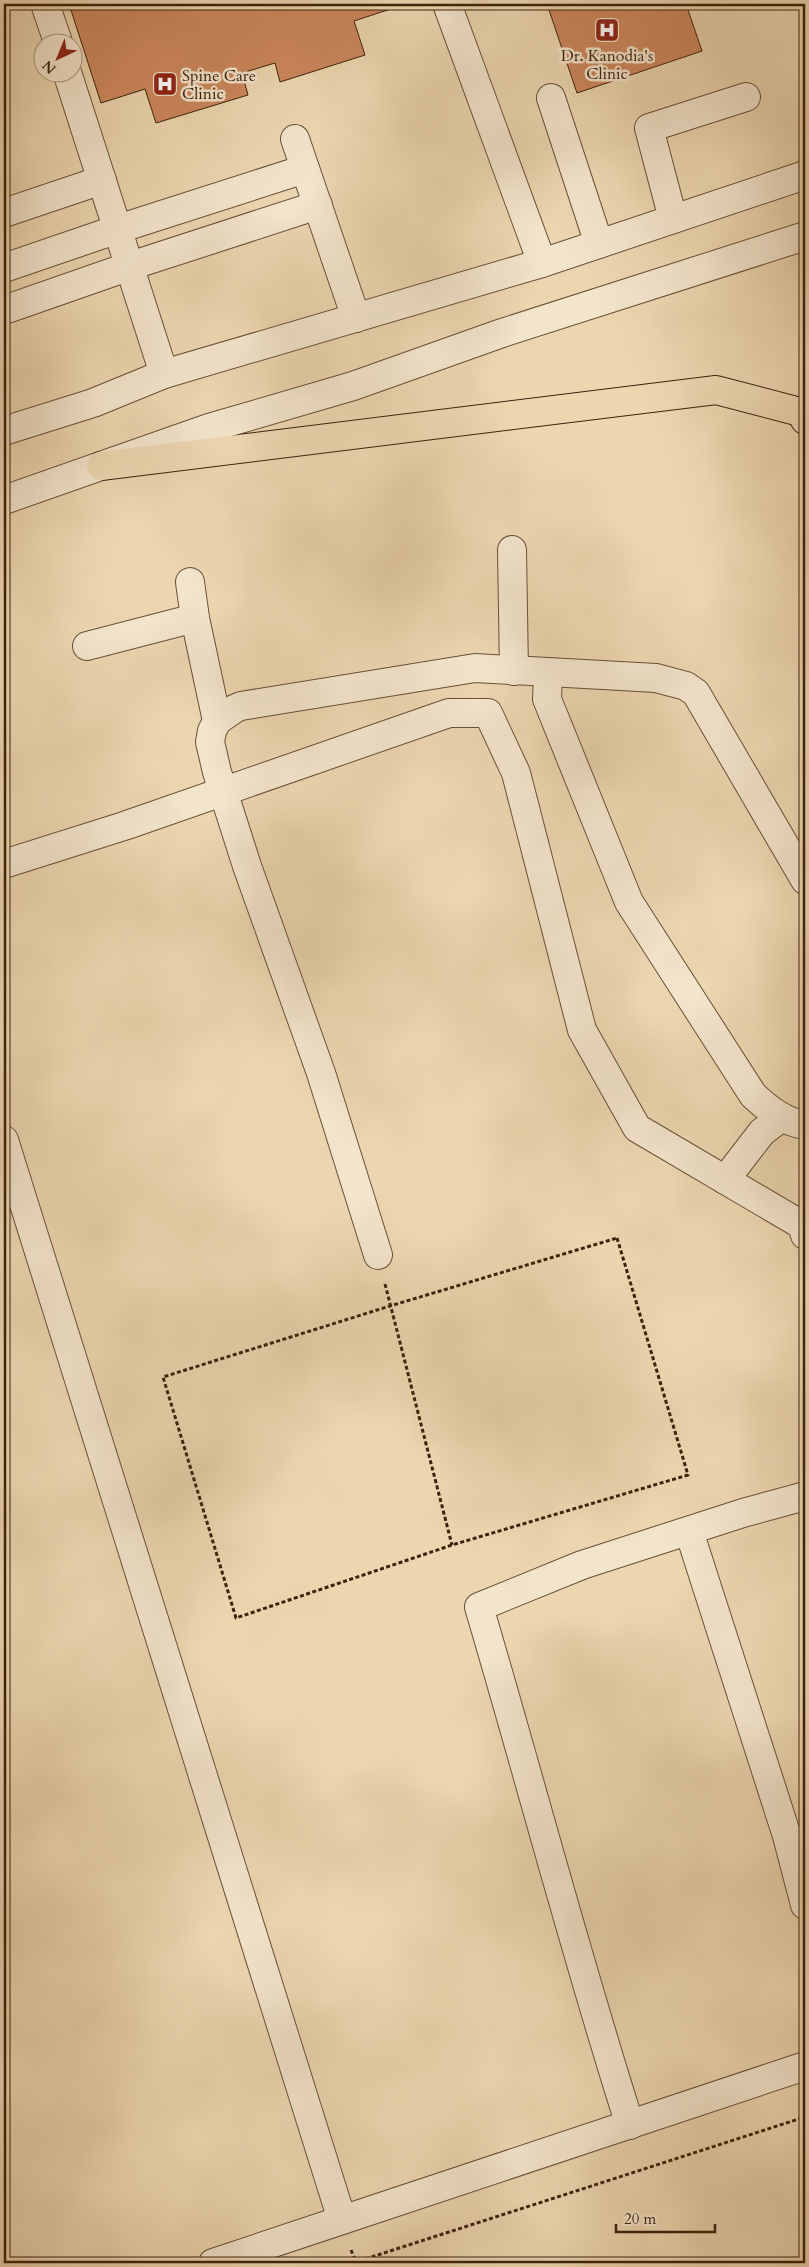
<svg xmlns="http://www.w3.org/2000/svg" width="809" height="2267" font-family="Cardo,serif">
  <style>
    .building { fill: #cc875d; stroke: #3b220d }
    .lines { fill: none; stroke-linecap: round; stroke-linejoin: round }
    .minor-casing { stroke: #674f36; stroke-width: 30 }
    .major-casing { stroke: #3b220d; stroke-width: 30 }
    .path { stroke: #3b220d; stroke-width: 3; stroke-dasharray: 4 2.5; stroke-linecap: butt }
    .minor { stroke: #f3e4cc; stroke-width: 28 }
    .major { stroke: #ecd6b0; stroke-width: 28 }
    .labels { text-anchor: middle; stroke-width: 5; stroke-linejoin: round; paint-order: stroke }
    .poi-label { font-size: 16px; fill: #3b220d; stroke: #f3e4cc }
  </style>
  <rect width="100%" height="100%" fill="#ecd6b0"/>
  <filter id="stains"><feTurbulence type="fractalNoise" baseFrequency=".004" numOctaves="4"/><feColorMatrix values="0 0 0 0 .2 0 0 0 0 .09 0 0 0 0 .02 0 0 0 .5 -.17"/></filter>
  <radialGradient id="worn" r=".72"><stop offset=".6" stop-color="#630" stop-opacity="0"/><stop offset="1" stop-color="#630" stop-opacity=".3"/></radialGradient>
  <g class="building">
    <polygon points="69,4 406,4 354,21 365,55 280,82 275,63 242,73 248,95 156,123 145,89 101,103"/>
    <polygon points="547,4 686,4 702,51 577,93"/>
  </g>
  <g class="lines">
    <defs>
      <g id="minor">
        <polyline points="45,4 58,42"/>
        <polyline points="447,4 542,263"/>
        <polyline points="67,72 164,374"/>
        <polyline points="551,98 599,244"/>
        <polyline points="295,139 356,318"/>
        <polyline points="4,213 102,180"/>
        <polyline points="673,219 649,128 746,97"/>
        <polyline points="4,268 118,229 305,169"/>
        <polyline points="4,310 130,266 318,205"/>
        <polyline points="4,431 93,403 164,374 542,263 805,175"/>
        <polyline points="4,500 209,428 353,386 502,333 805,236"/>
        <polyline points="512,550 514,671"/>
        <polyline points="190,582 195,618 217,721"/>
        <polyline points="87,646 195,618"/>
        <path d="M548,673L547,699L629,902L753,1095C768,1109 784,1122 805,1125"/>
        <polyline points="4,864 124,826 449,713 488,713 516,773 582,1030 637,1128 802,1225 805,1235"/>
        <polyline points="4,1140 342,2220"/>
        <polyline points="725,1180 762,1132 782,1117"/>
        <polyline points="378,1255 321,1073 247,866 217,772 210,742 212,731 217,721 234,709 241,706 475,668 656,678 686,686 696,693 805,880"/>
        <polyline points="689,1531 787,1836 805,1905"/>
        <path d="M630,2125C575,1953 530,1779 479,1607L582,1565L743,1513L805,1496"/>
        <polyline points="213,2263 805,2066"/>
      </g>
      <polyline id="major" points="101,466 716,390 800,412 805,420"/>
    </defs>
    <use href="#minor" class="minor-casing"/>
    <use href="#major" class="major-casing"/>
    <g class="path">
      <polygon points="617,1238 688,1475 452,1545 236,1618 163,1377 390,1306"/>
      <polyline points="385,1284 452,1545"/>
      <polyline points="351,2250 356,2262"/>
      <polyline points="353,2263 805,2117"/>
      <polyline points="786,2263 805,2257"/>
    </g>
    <use href="#minor" class="minor"/>
    <use href="#major" class="major"/>
  </g>
  <defs>
    <symbol id="hospital-square" viewBox="-11 -11 22 22"><rect x="-9" y="-9" width="18" height="18" rx="4" fill="#8f2418" stroke="#f3e4cc"/><path d="M-5-5h3v3.5h4V-5h3V5h-3V1.5h-4V5h-3Z" fill="#fff"/></symbol>
  </defs>
  <g fill-rule="evenodd">
    <use href="#hospital-square" x="593" y="16" width="28" height="28"/>
    <use href="#hospital-square" x="151" y="70" width="28" height="28"/>
  </g>
  <g class="labels">
    <g class="poi-label">
      <text x="607" y="61">Dr. Kanodia's<tspan x="607" dy="18">Clinic</tspan></text>
      <text x="182" y="81" text-anchor="start">Spine Care<tspan x="182" dy="18">Clinic</tspan></text>
    </g>
  </g>
  <rect width="809" height="2267" fill="none" stroke="#ecd6b0" stroke-width="20"/>
  <rect x="5" y="5" width="799" height="2257" fill="none" stroke="#3b220d" stroke-width="2.5"/>
  <rect x="10" y="10" width="789" height="2247" fill="none" stroke="#3b220d"/>
  <g transform="translate(58 58) rotate(224)"><circle r="24" fill="#f3e4cc" stroke="#a99680"/>
  <path d="M0-4L9 19L0 12L-9 19Z" fill="#8f2418"/>
  <text y="-8" font-size="14" font-weight="bold" text-anchor="middle" fill="#3b220d">N</text>
  </g>
  <path d="M616 2224v8h99v-8" fill="none" stroke="#3b220d" stroke-width="2.5"/>
  <text x="624" y="2224" font-size="15" fill="#3b220d" stroke="#f3e4cc" stroke-width="4" paint-order="stroke">20 m</text>
  <rect width="100%" height="100%" filter="url(#stains)"/>
  <rect width="100%" height="100%" fill="url(#worn)"/>
</svg>
